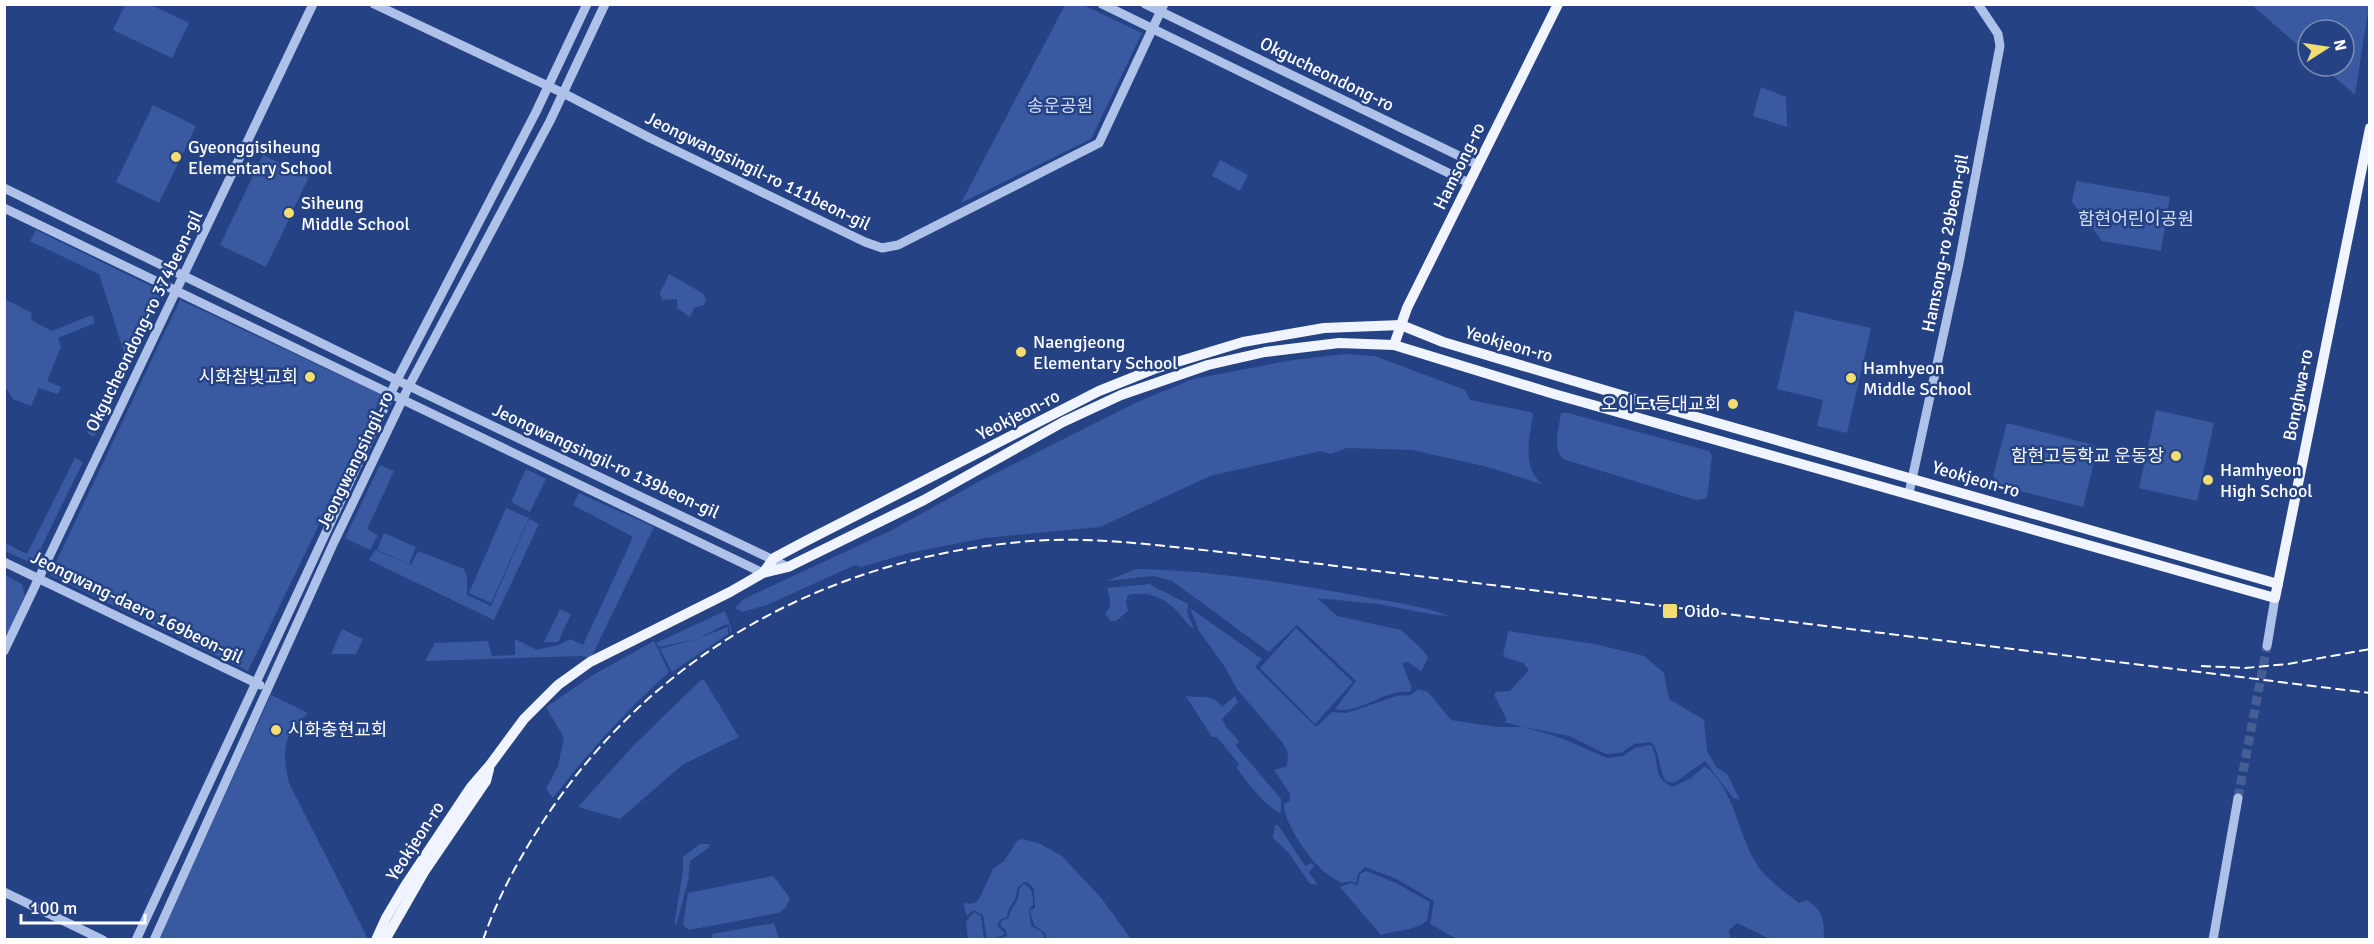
<svg xmlns="http://www.w3.org/2000/svg" width="2374" height="944" font-family="Signika,'Noto Sans KR',sans-serif">
  <style>
    .green { fill: #395aa1 }
    .lines { fill: none; stroke-linecap: round; stroke-linejoin: round }
    .minor-tunnel { stroke: #465e96; stroke-width: 9; stroke-dasharray: 9 4.5; stroke-linecap: butt }
    .minor { stroke: #aec1e8; stroke-width: 9 }
    .major { stroke: #f0f4fe; stroke-width: 10 }
    .rail { stroke: #fff; stroke-width: 2; stroke-dasharray: 10 4.5; stroke-linecap: butt }
    .poi-dot { fill: #f2dd72; stroke: #254284; stroke-width: 2 }
    .labels { text-anchor: middle; stroke-width: 5; stroke-linejoin: round; paint-order: stroke }
    .street-label { font-size: 18px; fill: #fff; stroke: #254284 }
    .park-label { font-size: 18px; fill: #d2def6; stroke: #254284 }
    .poi-label { font-size: 18px; fill: #fff; stroke: #254284; text-anchor: start }
  </style>
  <rect width="100%" height="100%" fill="#254284"/>
  <g class="green">
    <polygon points="125,5 151,5 189,23 172,58 113,30"/>
    <polygon points="1065,5 1083,5 1142,33 1091,139 961,203"/>
    <polygon points="2252,5 2369,5 2355,95 2322,66 2344,66 2344,30 2308,30 2308,54"/>
    <polygon points="1761,87 1786,97 1787,127 1753,116"/>
    <polygon points="153,105 196,126 159,203 116,182"/>
    <polygon points="263,155 309,177 266,267 220,245"/>
    <polygon points="1220,160 1248,175 1240,191 1212,176"/>
    <polygon points="2076,181 2170,197 2161,251 2102,241 2072,202"/>
    <polygon points="36,230 163,292 94,437 87,433 124,352 99,274 30,241"/>
    <polygon points="669,274 704,294 706,299 704,305 694,308 690,317 677,308 677,299 662,300 660,293"/>
    <polygon points="5,299 32,313 31,320 52,331 92,315 95,323 58,338 61,347 47,381 61,387 58,394 39,388 31,406 13,399 5,386"/>
    <polygon points="180,300 382,395 248,671 50,575"/>
    <polygon points="1795,311 1871,328 1847,433 1817,426 1823,400 1777,389"/>
    <path d="M1344,354L1375,356L1465,390L1470,400L1530,412L1533,414C1530,437 1521,467 1542,484L1484,466L1412,450L1347,448L1331,454L1321,451L1210,476L1100,527L985,538L909,553L861,567L855,565L767,605L742,612L735,608L744,599L892,530L980,481L1135,403L1193,379L1293,360Z"/>
    <polygon points="2156,410 2214,423 2197,501 2139,488"/>
    <path d="M1561,413H1568L1709,451L1712,456L1707,498L1696,500L1563,459C1552,447 1559,428 1561,413Z"/>
    <polygon points="2007,423 2094,445 2097,450 2083,507 2000,486 1993,476"/>
    <polygon points="75,458 83,462 33,564 5,551 5,543 27,554"/>
    <polygon points="380,465 394,471 367,529 378,535 370,550 345,538"/>
    <polygon points="526,469 546,479 530,512 511,502"/>
    <polygon points="579,493 654,527 591,658 582,656 425,661 435,643 488,641 492,656 515,655 515,639 537,650 559,645 570,639 583,645 633,537 573,505"/>
    <polygon points="506,508 529,518 491,603 469,593"/>
    <polygon points="529,519 539,524 494,620 369,560 375,550 411,565 418,551 464,569 467,576 467,595 491,606"/>
    <polygon points="384,533 416,547 409,564 377,550"/>
    <path d="M1136,569C1211,570 1286,583 1360,596C1389,602 1422,605 1449,616L1436,615L1378,604L1317,598L1337,616L1401,630L1423,650L1428,658L1421,671L1408,662L1402,663L1412,688L1410,692C1406,692 1400,691 1395,693C1376,697 1356,714 1335,709L1356,681L1297,625L1269,652L1172,581L1153,576L1107,581Z"/>
    <polygon points="5,575 22,584 25,596 5,639"/>
    <path d="M1149,584L1188,604L1187,612L1194,629C1187,625 1183,617 1177,611C1163,597 1148,591 1128,595L1126,601L1128,611L1116,621H1110L1105,613C1113,607 1110,597 1107,588Z"/>
    <path d="M1190,608L1262,659L1255,667L1316,727L1332,712L1347,713L1396,696L1411,695L1418,689L1428,692L1451,720L1497,727H1523L1504,722L1507,720L1494,695L1496,692L1510,691L1529,670L1523,663L1503,657L1508,631L1595,644L1644,656L1664,673L1669,699L1704,720L1707,751L1716,767L1727,774L1740,800L1733,798L1705,761L1674,783L1666,781C1657,766 1662,756 1651,742L1634,744L1621,753L1606,754L1569,736L1524,727L1561,738L1607,758L1623,756L1635,748L1651,745C1662,763 1649,776 1673,787L1691,778L1705,766C1737,792 1737,837 1760,869C1770,882 1786,893 1799,903L1807,900C1824,912 1824,920 1824,939H1770L1737,923L1729,930L1730,939H1457L1430,924L1434,901L1397,879L1365,867L1358,874L1356,883L1350,881L1342,883C1337,880 1331,877 1326,873C1311,862 1283,822 1284,804L1290,801V794L1274,770L1287,766L1288,753L1283,743L1236,688L1225,667L1199,631Z"/>
    <polygon points="560,609 571,614 558,642 544,642"/>
    <polygon points="725,611 732,630 730,633 729,625 726,624 699,638 728,627 728,634 672,672 660,649 697,639 659,647 656,643"/>
    <polygon points="1296,628 1353,682 1315,724 1260,668"/>
    <polygon points="342,629 363,639 356,654 331,654"/>
    <path d="M654,641L669,672C626,711 588,752 553,798L546,789L558,766L564,738L546,707L593,675Z"/>
    <polygon points="701,680 704,680 739,737 682,765 620,819 578,807 633,746"/>
    <path d="M271,695L308,713C282,735 282,752 289,783L368,939L158,940Z"/>
    <path d="M1186,696C1201,699 1212,693 1222,707L1235,696L1238,702L1222,719L1226,727L1239,741L1236,746L1281,799V813C1270,811 1243,778 1237,768L1239,764L1217,737H1212Z"/>
    <polygon points="1275,825 1278,825 1305,866 1312,863 1314,866 1309,872 1317,884 1310,884 1289,853 1273,838"/>
    <path d="M1022,839L1038,843L1062,856L1102,899L1131,939H1047L1045,933L1034,925L1030,910L1035,908L1034,889L1029,883L1024,882L1017,888C1017,903 1008,905 1007,917L1001,919L997,925L1005,934L994,939H987L983,915L973,910L967,916L964,907L965,902L968,904L975,903L979,899L993,869L1004,861L1018,840Z"/>
    <polygon points="700,844 710,844 708,848 690,861 688,881 676,926 675,920 683,871 683,857"/>
    <path d="M1366,871L1396,883L1430,902L1427,921C1413,931 1398,930 1381,935L1340,887L1351,883L1358,885L1360,874Z"/>
    <polygon points="773,876 790,898 785,908 778,913 689,930 683,925 688,893"/>
    <path d="M1023,884C1034,888 1033,896 1033,905L1029,909L1031,926L1042,932L1045,939H999L1007,936L1006,930L1000,925L1002,920L1009,918C1010,905 1020,905 1019,889Z"/>
    <polygon points="974,912 981,916 984,939 968,939 966,922"/>
    <polygon points="774,923 779,939 713,939 712,934"/>
  </g>
  <g class="lines">
    <polyline class="minor-tunnel" points="2238,798 2267,646"/>
    <g class="minor">
      <polyline points="374,4 563,93 650,138 865,242 882,248 898,245 1099,143 1164,4"/>
      <polyline points="1102,4 1469,183"/>
      <polyline points="1145,4 1478,165"/>
      <polyline points="4,188 409,386 788,567"/>
      <polyline points="4,208 763,573"/>
      <polyline points="1909,493 1959,263 2000,46 1998,34 1978,4"/>
      <polyline points="4,562 260,685"/>
      <polyline points="2267,646 2275,598"/>
      <polyline points="4,651 313,4"/>
      <polyline points="4,892 103,940"/>
      <polyline points="136,940 397,380 536,112 587,4"/>
      <polyline points="154,940 334,542 409,386 550,121 605,4"/>
      <polyline points="2213,940 2238,798"/>
    </g>
    <g class="major">
      <polyline points="1394,345 1407,308 1558,4"/>
      <polyline points="763,573 774,558 804,542 1099,391 1154,369 1243,342 1324,328 1401,325 1443,342 1658,406 2278,584"/>
      <polyline points="376,940 386,918 405,886 471,787 490,765 524,719 558,685 590,662 730,592 763,573 788,567 924,500 1063,422 1121,395 1208,365 1265,352 1339,343 1394,345 1554,394 2275,598 2370,128"/>
      <polyline points="385,940 424,872 486,781 489,769"/>
    </g>
    <g class="rail">
      <polyline points="2201,666 2245,668 2288,664 2370,649"/>
      <path d="M483,940C498,896 521,855 546,817C655,653 826,560 1020,542C1090,535 1161,546 1231,553L2370,693"/>
    </g>
  </g>
  <g class="poi-dot">
    <circle cx="176" cy="157" r="6"/>
    <circle cx="289" cy="213" r="6"/>
    <circle cx="1021" cy="352" r="6"/>
    <circle cx="310" cy="377" r="6"/>
    <circle cx="1851" cy="378" r="6"/>
    <circle cx="1733" cy="404" r="6"/>
    <circle cx="2176" cy="456" r="6"/>
    <circle cx="2208" cy="480" r="6"/>
    <rect x="1662" y="603" width="16" height="16" rx="3"/>
    <circle cx="276" cy="730" r="6"/>
  </g>
  <g class="labels">
    <g class="street-label">
      <text transform="translate(1327 74) rotate(26)" y="6">Okgucheondong-ro</text>
      <text transform="translate(1459 166) rotate(-64)" y="6">Hamsong-ro</text>
      <text transform="translate(758 171) rotate(26)" y="6">Jeongwangsingil-ro 111beon-gil</text>
      <text transform="translate(1945 243) rotate(-79)" y="6">Hamsong-ro 29beon-gil</text>
      <text transform="translate(144 321) rotate(-64)" y="6">Okgucheondong-ro 374beon-gil</text>
      <text transform="translate(1509 344) rotate(16)" y="6">Yeokjeon-ro</text>
      <text transform="translate(2298 395) rotate(-79)" y="6">Bonghwa-ro</text>
      <text transform="translate(1018 415) rotate(-27)" y="6">Yeokjeon-ro</text>
      <text transform="translate(355 460) rotate(-64)" y="6">Jeongwangsingil-ro</text>
      <text transform="translate(606 461) rotate(25)" y="6">Jeongwangsingil-ro 139beon-gil</text>
      <text transform="translate(1976 479) rotate(16)" y="6">Yeokjeon-ro</text>
      <text transform="translate(137 607) rotate(26)" y="6">Jeongwang-daero 169beon-gil</text>
      <text transform="translate(415 841) rotate(-57)" y="6">Yeokjeon-ro</text>
    </g>
    <g class="park-label">
      <text x="1060" y="112">송운공원</text>
      <text x="2136" y="225">함현어린이공원</text>
    </g>
    <g class="poi-label">
      <text x="188" y="153">Gyeonggisiheung<tspan x="188" dy="21">Elementary School</tspan></text>
      <text x="301" y="209">Siheung<tspan x="301" dy="21">Middle School</tspan></text>
      <text x="1033" y="348">Naengjeong<tspan x="1033" dy="21">Elementary School</tspan></text>
      <text x="1863" y="374">Hamhyeon<tspan x="1863" dy="21">Middle School</tspan></text>
      <text x="298" y="383" text-anchor="end">시화참빛교회</text>
      <text x="1721" y="410" text-anchor="end">오이도 등대교회</text>
      <text x="2164" y="462" text-anchor="end">함현고등학교 운동장</text>
      <text x="2220" y="476">Hamhyeon<tspan x="2220" dy="21">High School</tspan></text>
      <text x="1684" y="617">Oido</text>
      <text x="288" y="736">시화충현교회</text>
    </g>
  </g>
  <rect width="2374" height="944" fill="none" stroke="#ffffff" stroke-width="12"/>
  <g transform="translate(2326 48) rotate(78)"><circle r="28" fill="#254284" stroke="#7c8eb5" stroke-width="1.5"/>
  <path d="M0-4.5L10 22L0 15L-10 22Z" fill="#f2dd72"/>
  <text y="-9" font-size="16" font-weight="bold" text-anchor="middle" fill="#ffffff">N</text>
  </g>
  <path d="M21 914v9h124v-9" fill="none" stroke="#ffffff" stroke-width="3"/>
  <text x="30" y="914" font-size="18" fill="#ffffff" stroke="#254284" stroke-width="4.5" paint-order="stroke">100 m</text>
</svg>
